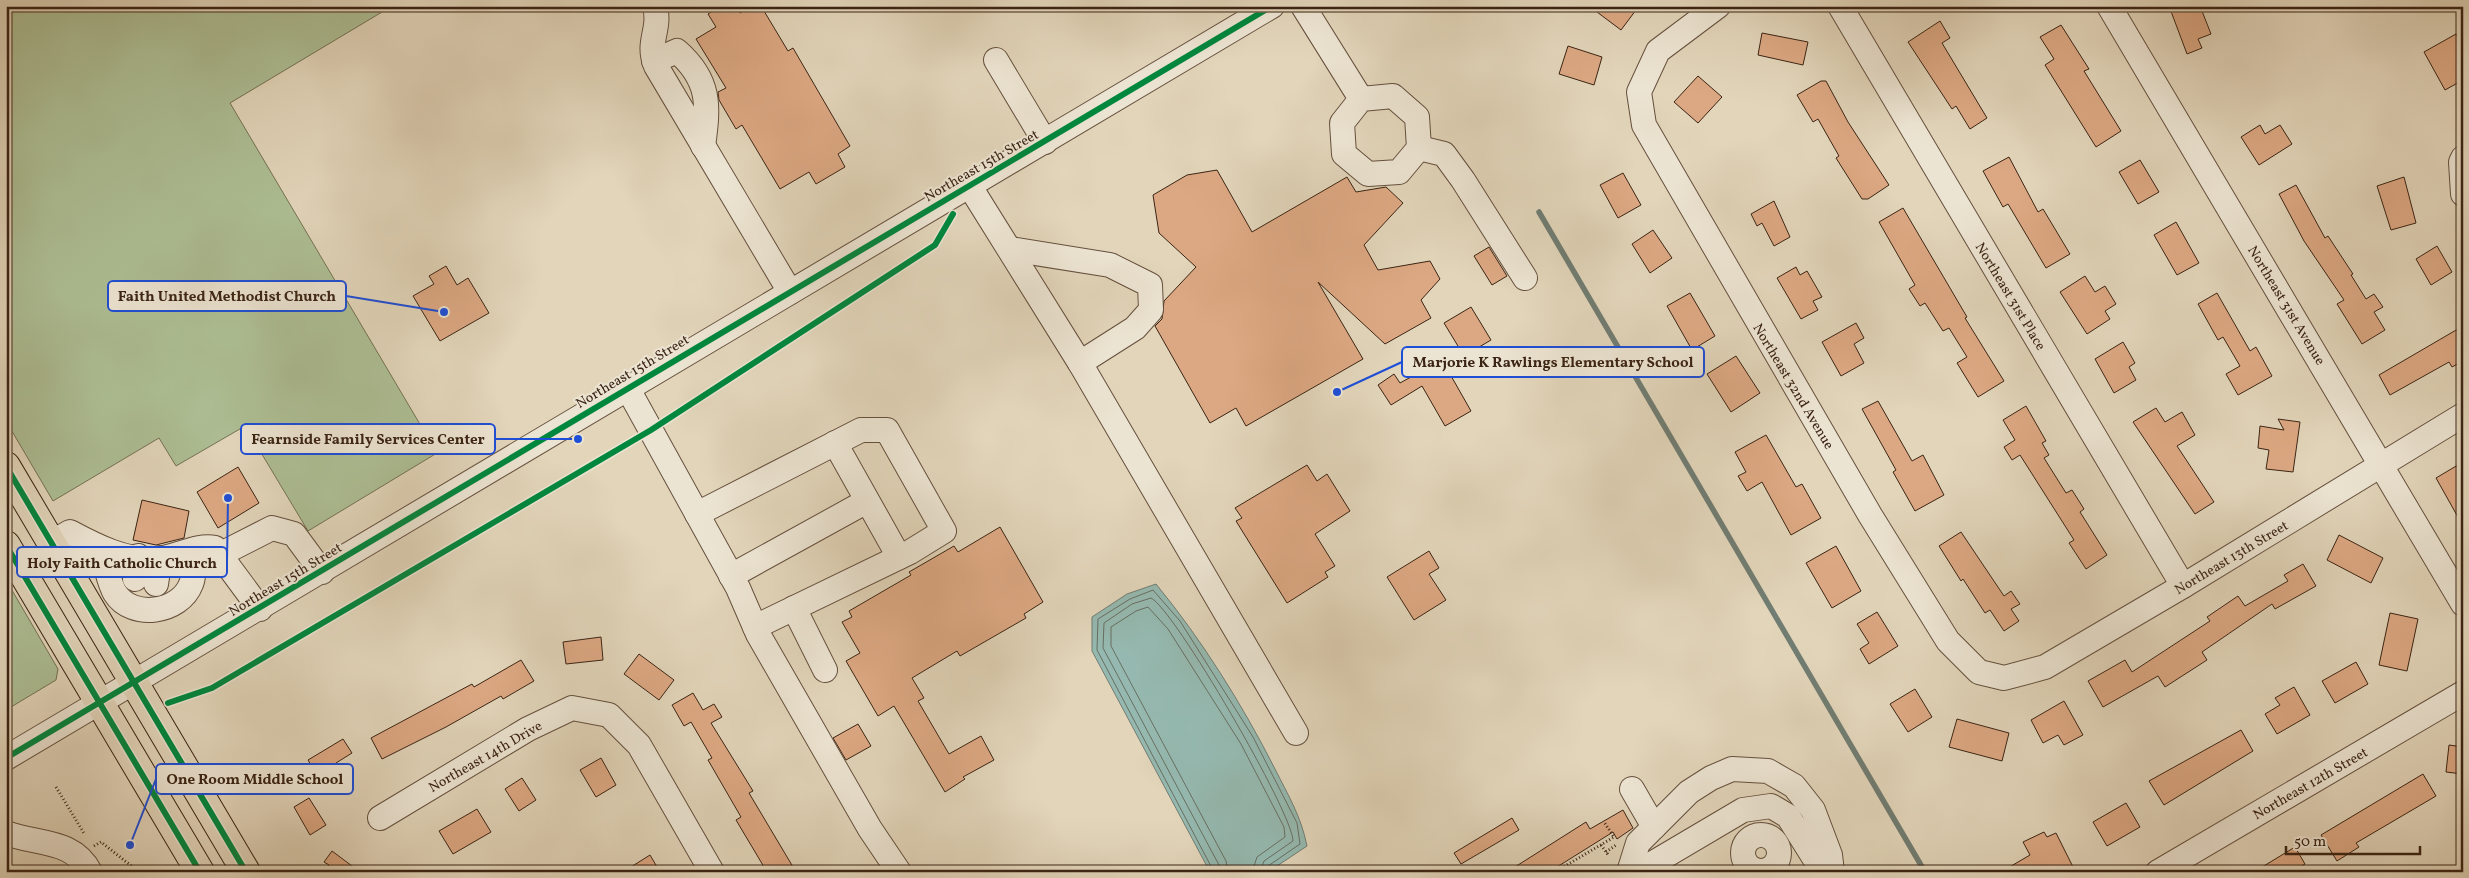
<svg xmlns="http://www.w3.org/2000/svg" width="2469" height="878" font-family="Vollkorn,serif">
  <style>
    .green { fill: #adbe94; stroke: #747154 }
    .water { fill: #95b9b0; stroke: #717d72 }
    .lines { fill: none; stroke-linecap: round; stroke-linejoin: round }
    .shore { stroke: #686e62; stroke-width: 1 }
    .stream { stroke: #717d72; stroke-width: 5.5 }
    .building { fill: #dca883; stroke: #3b2414 }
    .minor-casing { stroke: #65503e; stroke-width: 26 }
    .major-casing { stroke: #3b2414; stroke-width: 30 }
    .path { stroke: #3b2414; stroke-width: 3; stroke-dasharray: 1 2.5; stroke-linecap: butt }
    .minor { stroke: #ece4d2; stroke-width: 24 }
    .major { stroke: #e2d5ba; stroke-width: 28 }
    .cycleway-casing { stroke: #ece4d2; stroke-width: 9 }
    .cycleway { stroke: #00873e; stroke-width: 6 }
    .labels { text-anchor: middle; stroke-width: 4; stroke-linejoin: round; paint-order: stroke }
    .street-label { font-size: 14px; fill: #3b2414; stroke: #ece4d2 }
    .leader { fill: none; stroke: #1d4ed8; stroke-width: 2 }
    .callout-dot { fill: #1d4ed8; stroke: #ece4d2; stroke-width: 2 }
    .callout { fill: #ece4d2; stroke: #1d4ed8; stroke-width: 2 }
    .callout-label { font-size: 15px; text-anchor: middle; font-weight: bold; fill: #3b2414 }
  </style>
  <rect width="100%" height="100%" fill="#e2d5ba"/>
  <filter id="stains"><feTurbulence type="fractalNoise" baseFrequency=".004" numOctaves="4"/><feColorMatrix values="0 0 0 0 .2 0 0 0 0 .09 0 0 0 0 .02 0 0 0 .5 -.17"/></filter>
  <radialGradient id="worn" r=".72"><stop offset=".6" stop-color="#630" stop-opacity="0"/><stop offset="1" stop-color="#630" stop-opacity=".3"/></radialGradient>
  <g class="green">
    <polygon points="6,6 392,6 230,103 437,453 308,531 245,426 176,466 159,438 53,501 6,421"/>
    <polygon points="6,580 58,669 56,680 6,710"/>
  </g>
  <path class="water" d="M1156,584C1202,640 1242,704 1275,769C1288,795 1301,816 1307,846L1268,872H1210L1092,651V617L1127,594Z"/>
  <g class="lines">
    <g class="shore">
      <polyline points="1214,872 1097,650 1098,619 1130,599 1153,590 1180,621 1253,737 1297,823 1300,844 1268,866 1266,872"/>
      <path d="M1220,872L1219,865L1103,648L1104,623L1132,604L1151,598C1174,609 1293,813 1293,841L1264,861L1260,872"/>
      <polyline points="1228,872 1226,861 1111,646 1111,627 1136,611 1148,607 1168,629 1241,744 1284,827 1285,837 1257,857 1252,872"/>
    </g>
    <polyline class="stream" points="1539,212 1925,872"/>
  </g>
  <g class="building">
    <polygon points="720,6 736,6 740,13 751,6 761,6 788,51 793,48 850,146 838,154 845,167 816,184 809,172 780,189 742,125 736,129 719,100 718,92 726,88 696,39 716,27 708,14"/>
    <polygon points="1589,6 1639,6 1621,30"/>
    <polygon points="2169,6 2200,6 2211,34 2198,39 2202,48 2187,54"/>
    <polygon points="1940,21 1950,38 1942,43 1987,118 1970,129 1956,106 1952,109 1908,42"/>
    <polygon points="2061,25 2089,69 2084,71 2121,131 2096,147 2045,65 2054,59 2040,37"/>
    <polygon points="1762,33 1808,42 1803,65 1758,55"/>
    <polygon points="2456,34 2463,46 2463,80 2445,90 2424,52"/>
    <polygon points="1568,46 1602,57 1594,85 1559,74"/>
    <polygon points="1698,76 1722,97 1698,123 1674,102"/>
    <polygon points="1821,81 1826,81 1848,122 1889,185 1868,199 1862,199 1836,158 1839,156 1818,119 1813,122 1797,95"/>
    <polygon points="2260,125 2265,134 2280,125 2292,144 2259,165 2241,137"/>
    <polygon points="2009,157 2038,212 2043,209 2070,254 2046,268 2008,204 2003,207 1983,171"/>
    <polygon points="2140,160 2159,192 2138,204 2119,172"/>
    <polygon points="1217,170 1252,232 1347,177 1356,192 1386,187 1403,203 1364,245 1378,270 1430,261 1440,279 1421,300 1431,318 1385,344 1318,282 1363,359 1246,426 1236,408 1210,423 1155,326 1162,319 1164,301 1196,267 1159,233 1153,195 1187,175"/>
    <polygon points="1623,173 1641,205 1618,218 1600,185"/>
    <polygon points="2404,177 2416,223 2391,230 2377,186"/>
    <polygon points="2296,185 2325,238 2328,236 2353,274 2351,275 2366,299 2374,294 2383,307 2374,312 2385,330 2362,344 2337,304 2344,300 2304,241 2279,194"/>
    <polygon points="1774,201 1790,237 1774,246 1762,223 1757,226 1751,214"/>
    <polygon points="1903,208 1967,317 1965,318 2004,381 1978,397 1957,363 1967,357 1949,328 1943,331 1925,303 1920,306 1909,289 1915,285 1879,222"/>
    <polygon points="2176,222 2199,263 2177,275 2154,235"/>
    <polygon points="1653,230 1672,258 1650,273 1632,244"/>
    <polygon points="2437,246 2452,272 2431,285 2416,259"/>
    <polygon points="1489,247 1507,276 1492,285 1474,256"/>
    <polygon points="446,266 457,285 468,278 489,313 440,341 413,296 434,284 429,276"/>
    <polygon points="1796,267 1800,275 1807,271 1822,297 1813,301 1818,310 1801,319 1777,278"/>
    <polygon points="2085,276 2095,292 2105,286 2116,304 2105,311 2110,319 2087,334 2060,292"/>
    <polygon points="1690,293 1715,336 1692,350 1667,306"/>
    <polygon points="2217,293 2250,351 2256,347 2272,376 2238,395 2226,374 2240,366 2223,337 2218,340 2198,304"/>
    <polygon points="1471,307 1491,340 1464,356 1444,323"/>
    <polygon points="1856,323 1864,338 1854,344 1864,363 1841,376 1822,342"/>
    <polygon points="2463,326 2463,361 2452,367 2449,362 2390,395 2379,375"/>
    <polygon points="2123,342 2135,363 2129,367 2136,380 2114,393 2095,359"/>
    <polygon points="1736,356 1760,393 1731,412 1707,374"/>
    <polygon points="1442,360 1471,411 1445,426 1422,386 1391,405 1378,385 1394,374 1400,383"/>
    <polygon points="1878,401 1912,461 1923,455 1944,495 1915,511 1893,472 1896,470 1862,409"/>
    <polygon points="2026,406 2046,441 2042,443 2049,455 2044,458 2066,493 2072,490 2084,509 2080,512 2107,555 2086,569 2069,543 2074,540 2020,455 2012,460 2004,447 2015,440 2003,420"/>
    <polygon points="2156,408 2165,422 2182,412 2195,435 2177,446 2214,502 2195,514 2133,422"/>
    <polygon points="2278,419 2300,422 2293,472 2266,469 2269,450 2258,448 2260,426 2284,430"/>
    <polygon points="1766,435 1796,487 1802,484 1821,518 1791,535 1762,482 1747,491 1738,476 1746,472 1735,452"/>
    <polygon points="2463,462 2463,526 2436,478"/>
    <polygon points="1307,465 1317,481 1327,474 1350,511 1315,534 1335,566 1325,572 1328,577 1287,603 1236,521 1242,518 1235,508"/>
    <polygon points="238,467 259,503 218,528 197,492"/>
    <polygon points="142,500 189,511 184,538 156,545 133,540"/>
    <polygon points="1000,527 1043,602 1024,614 1026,618 960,656 957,651 912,678 924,698 918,701 949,754 981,736 994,760 963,777 965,779 945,792 894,706 878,716 846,661 860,653 842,622 852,617 849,611 911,575 909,572 954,546 958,552"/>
    <polygon points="1961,532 2004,596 2011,591 2020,604 2011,609 2019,621 2004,631 1990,610 1985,613 1963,579 1961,581 1939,546"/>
    <polygon points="2339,535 2383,558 2371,583 2327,560"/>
    <polygon points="1836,546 1861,591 1832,608 1806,563"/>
    <polygon points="1429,551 1439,568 1429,574 1446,600 1414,620 1387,577"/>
    <polygon points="2303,564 2316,586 2275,609 2272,604 2202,652 2207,660 2165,687 2158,676 2103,707 2088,681 2125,660 2132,672 2210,621 2207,617 2238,596 2245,606 2288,581 2284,575"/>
    <polygon points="1877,612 1898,646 1869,664 1860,649 1869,643 1857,624"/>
    <polygon points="2390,613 2418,619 2407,671 2379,665"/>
    <polygon points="601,637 603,660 566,664 563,642"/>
    <polygon points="639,654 674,680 659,700 624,674"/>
    <polygon points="521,660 534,681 503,699 501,696 446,727 382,759 371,738 472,684 474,687"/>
    <polygon points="2356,662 2368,684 2335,703 2322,681"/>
    <polygon points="2294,687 2310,715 2277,734 2265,714 2280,705 2275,698"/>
    <polygon points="1915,689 1932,717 1908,732 1890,704"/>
    <polygon points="693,693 703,710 714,704 722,717 711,723 753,791 749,793 796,872 767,872 736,820 741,817 708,760 712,758 691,722 684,726 672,705"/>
    <polygon points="2064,701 2083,735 2064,745 2058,735 2043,743 2031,720"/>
    <polygon points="1957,719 2009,733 2002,761 1949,747"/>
    <polygon points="858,724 871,746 846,760 833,738"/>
    <polygon points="2241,730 2253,751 2164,805 2149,781"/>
    <polygon points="343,739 352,753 336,763 341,770 321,782 308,760"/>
    <polygon points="2449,745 2463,747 2463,774 2446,772"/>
    <polygon points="601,758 616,785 596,797 580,770"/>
    <polygon points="2423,774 2436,796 2356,843 2359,847 2337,861 2321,835"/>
    <polygon points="522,778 536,800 519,811 505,789"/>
    <polygon points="309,798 326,825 310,835 294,807"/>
    <polygon points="2126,803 2140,827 2107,846 2093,822"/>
    <polygon points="477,809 491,832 453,854 439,831"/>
    <polygon points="1623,810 1633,828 1617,839 1613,832 1549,872 1507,872 1586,822 1590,829"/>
    <polygon points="1512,818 1519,830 1461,864 1454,853"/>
    <polygon points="2044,832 2047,837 2056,833 2073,867 2064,872 2001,872 2030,855 2023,842"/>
    <polygon points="2295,847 2305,864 2292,872 2254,872"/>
    <polygon points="332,851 360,872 324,872 329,865 324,862"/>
    <polygon points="650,855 660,872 623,872"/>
  </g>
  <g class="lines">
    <defs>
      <g id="minor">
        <path d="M655,6C661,31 646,41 656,66L790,292"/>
        <polyline points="1303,6 1361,99"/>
        <polyline points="1718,6 1658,51 1639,92 1644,125 1870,515 1948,641 1979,672 2004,678 2045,667 2183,586 2463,415"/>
        <polyline points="1840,6 2183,586"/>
        <polyline points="2109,6 2463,604"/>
        <polyline points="996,60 1045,142"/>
        <path d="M654,61L677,51C710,80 709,105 703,146"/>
        <polygon points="1393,96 1417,117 1419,148 1399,172 1368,174 1344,154 1342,123 1361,99"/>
        <polyline points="1419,148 1444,154 1463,180 1525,278"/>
        <polyline points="2463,158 2461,162 2463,194"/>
        <polyline points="969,185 1080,363 1296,733"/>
        <polyline points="1010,249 1110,265 1150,285 1151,310 1135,328 1080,363"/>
        <polyline points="628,389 738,588 758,634 870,829 899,872"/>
        <polyline points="835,443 899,557"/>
        <polyline points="697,514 861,430 887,430 944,531 910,552 755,627"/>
        <path d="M51,543L70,532C96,546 127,562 158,559C177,557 197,544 215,548L260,609"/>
        <path d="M101,549C105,561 109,584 115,593C132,620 180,613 191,584C195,575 193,560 193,550"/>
        <polyline points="221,554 272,528 294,534 322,572"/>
        <polyline points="731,576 867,501"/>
        <polyline points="135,579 138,556"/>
        <polyline points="156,584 160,558"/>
        <polyline points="794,608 825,670"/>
        <polyline points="6,758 1272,6"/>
        <polyline points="1632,789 1654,827"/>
        <polyline points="380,818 528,729 572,708 609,715 639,745 712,872"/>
        <path d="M6,833C38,845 73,839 90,872"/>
        <circle cx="1761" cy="853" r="18"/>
        <polyline points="1629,872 1638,843 1689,792 1711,778 1732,769 1768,771 1794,786 1813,810 1830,855 1832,872"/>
        <polyline points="1638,872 1743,810 1771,806 1788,816 1823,872"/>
        <polyline points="2158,872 2463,693"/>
      </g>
      <g id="major">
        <polyline points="6,466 246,872"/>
        <polyline points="6,545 200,872"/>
      </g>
    </defs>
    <use href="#minor" class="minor-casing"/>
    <use href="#major" class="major-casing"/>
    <g class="path">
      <polyline points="56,787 85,835"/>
      <polyline points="1601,845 1609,856"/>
      <polyline points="94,846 101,842 139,872"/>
      <polyline points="1606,852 1616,845"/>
      <polyline points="1555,872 1614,837 1604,822"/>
    </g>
    <use href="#minor" class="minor"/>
    <use href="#major" class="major"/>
    <defs>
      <g id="cycleway">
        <polyline points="6,466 246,872"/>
        <polyline points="6,545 200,872"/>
        <polyline points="168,703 212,688 651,430 935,245 953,214"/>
        <polyline points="6,758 1272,6"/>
      </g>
    </defs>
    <use href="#cycleway" class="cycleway-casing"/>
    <use href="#cycleway" class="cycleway"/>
  </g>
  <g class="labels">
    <g class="street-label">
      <text transform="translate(981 165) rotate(-30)" y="5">Northeast 15th Street</text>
      <text transform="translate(2011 296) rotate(59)" y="5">Northeast 31st Place</text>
      <text transform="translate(2287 305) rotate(59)" y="5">Northeast 31st Avenue</text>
      <text transform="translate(632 371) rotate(-31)" y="5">Northeast 15th Street</text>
      <text transform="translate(1794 386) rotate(59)" y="5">Northeast 32nd Avenue</text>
      <text transform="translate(2231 557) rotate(-31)" y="5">Northeast 13th Street</text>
      <text transform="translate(285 579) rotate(-31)" y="5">Northeast 15th Street</text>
      <text transform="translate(485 756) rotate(-30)" y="5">Northeast 14th Drive</text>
      <text transform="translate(2310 783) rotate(-30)" y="5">Northeast 12th Street</text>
    </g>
  </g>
  <path class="leader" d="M444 312L346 296M1337 392L1402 362M578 439L495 439M228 498L227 562M130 845L156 779"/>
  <g class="callout-dot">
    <circle cx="444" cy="312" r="5"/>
    <circle cx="1337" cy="392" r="5"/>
    <circle cx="578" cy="439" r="5"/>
    <circle cx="228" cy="498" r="5"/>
    <circle cx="130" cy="845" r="5"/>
  </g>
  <g class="callout">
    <rect x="108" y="281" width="238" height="30" rx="5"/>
    <rect x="1402" y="347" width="302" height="30" rx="5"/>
    <rect x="241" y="424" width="254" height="30" rx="5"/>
    <rect x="17" y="547" width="210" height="30" rx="5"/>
    <rect x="156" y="764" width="197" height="30" rx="5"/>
  </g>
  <g class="callout-label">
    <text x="227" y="301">Faith United Methodist Church</text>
    <text x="1553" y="367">Marjorie K Rawlings Elementary School</text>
    <text x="368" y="444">Fearnside Family Services Center</text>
    <text x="122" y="568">Holy Faith Catholic Church</text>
    <text x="255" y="784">One Room Middle School</text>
  </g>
  <rect width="2469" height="878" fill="none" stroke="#e2d5ba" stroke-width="25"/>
  <rect x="8" y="8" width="2454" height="863" fill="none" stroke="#3b2414" stroke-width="2.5"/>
  <rect x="12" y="12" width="2444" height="853" fill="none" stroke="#3b2414"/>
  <path d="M2286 846v8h134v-8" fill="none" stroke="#3b2414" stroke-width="2.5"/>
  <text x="2294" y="846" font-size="15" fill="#3b2414" stroke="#ece4d2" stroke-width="4" paint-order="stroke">50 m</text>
  <rect width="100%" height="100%" filter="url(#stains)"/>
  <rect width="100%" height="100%" fill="url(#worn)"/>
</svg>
